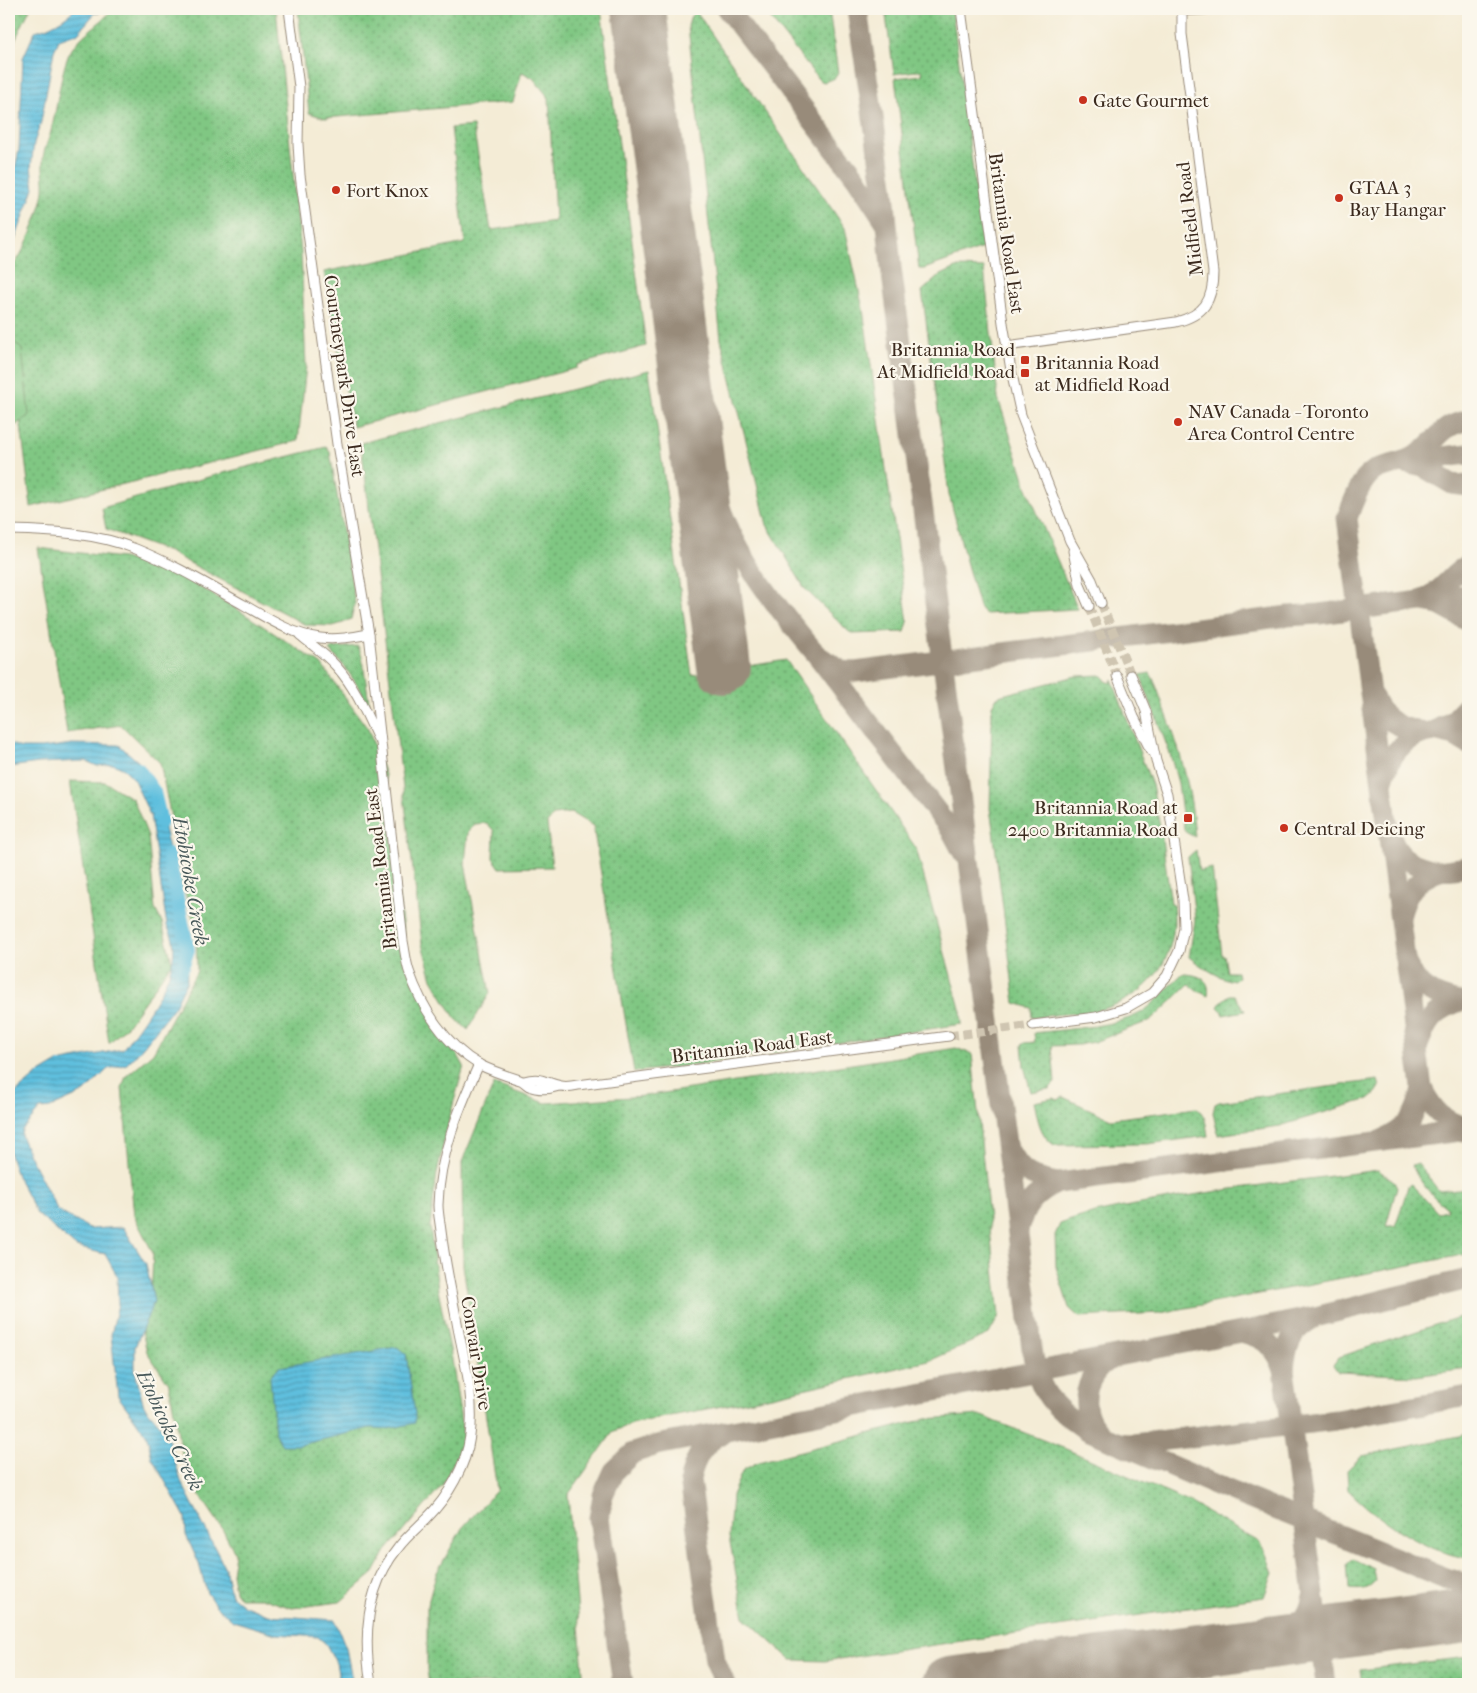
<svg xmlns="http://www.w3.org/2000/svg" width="1477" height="1693" font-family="'IM FELL French Canon',serif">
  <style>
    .grass { fill: url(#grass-dots); stroke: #5e7850 }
    .garden { fill: #80c783; stroke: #5e7850 }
    .water { fill: url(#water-rules); stroke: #4d747e }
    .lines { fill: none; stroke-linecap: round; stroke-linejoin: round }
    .river { stroke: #5fbfde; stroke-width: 14 }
    .taxiway { stroke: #988b7a; stroke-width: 21 }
    .runway { stroke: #988b7a; stroke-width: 54 }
    .minor-tunnel { stroke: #cfc5b1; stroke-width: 9; stroke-dasharray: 9 4.5; stroke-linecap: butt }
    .minor-casing { stroke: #988b7a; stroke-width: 11 }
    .minor { stroke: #fff; stroke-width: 9 }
    .poi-dot { fill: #c8321e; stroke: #fbf7ec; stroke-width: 2 }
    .labels { text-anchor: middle; stroke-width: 4.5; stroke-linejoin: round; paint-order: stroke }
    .poi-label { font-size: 19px; fill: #3b2a1e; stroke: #fbf7ec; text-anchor: start }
    .street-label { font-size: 19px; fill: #3b2a1e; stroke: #fbf7ec }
    .water-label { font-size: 20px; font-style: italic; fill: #465758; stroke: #fbf7ec }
  </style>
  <defs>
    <pattern id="grass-dots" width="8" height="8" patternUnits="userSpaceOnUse" patternTransform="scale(1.25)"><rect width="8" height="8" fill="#80c783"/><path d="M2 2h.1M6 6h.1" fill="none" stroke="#6aa26b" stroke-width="1.8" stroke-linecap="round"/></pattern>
    <pattern id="water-rules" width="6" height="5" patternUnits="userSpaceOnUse" patternTransform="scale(1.25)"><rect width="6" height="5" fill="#5fbfde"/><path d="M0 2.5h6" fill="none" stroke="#509bb3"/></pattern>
  </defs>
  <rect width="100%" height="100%" fill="#fbf7ec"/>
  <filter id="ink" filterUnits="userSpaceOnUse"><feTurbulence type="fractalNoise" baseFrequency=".02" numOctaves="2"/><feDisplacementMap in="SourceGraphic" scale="10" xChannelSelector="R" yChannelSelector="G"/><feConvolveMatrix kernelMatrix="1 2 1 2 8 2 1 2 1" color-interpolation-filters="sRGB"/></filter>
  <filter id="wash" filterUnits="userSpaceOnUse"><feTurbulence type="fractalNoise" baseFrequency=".0096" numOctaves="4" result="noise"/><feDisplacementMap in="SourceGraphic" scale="20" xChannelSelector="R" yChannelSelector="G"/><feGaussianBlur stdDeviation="1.12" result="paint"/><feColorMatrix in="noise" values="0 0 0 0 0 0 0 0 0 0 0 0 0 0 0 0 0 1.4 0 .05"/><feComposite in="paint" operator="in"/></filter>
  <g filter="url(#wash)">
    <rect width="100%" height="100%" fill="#f4ecd6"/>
    <g class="grass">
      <polygon points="9,9 30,9 15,40 9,96"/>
      <path d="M113,9H276L301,252L306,366L298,441L31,507L9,328V270C22,261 42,208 44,191C45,181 42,170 43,160C43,150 49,140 51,131C57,109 60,76 68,56C77,36 100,25 113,9Z"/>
      <polygon points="298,9 601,9 646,346 577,365 577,368 353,427 324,272 465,243 451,128 473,126 491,230 555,221 549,98 533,78 522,72 513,102 325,118 309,113"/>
      <polygon points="763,9 829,9 838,73 835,78 824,82 819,80"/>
      <polygon points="885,9 952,9 983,248 924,269 919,269 895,78 922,75 922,70 894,74"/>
      <polygon points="696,11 845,228 863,309 908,622 905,632 853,634 848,631 805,589 767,525 721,340 688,26 691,16"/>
      <polygon points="958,267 984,268 998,398 1028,491 1078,609 985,614 979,607 966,561 949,494 922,291 939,276"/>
      <polygon points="649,370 692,675 786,660 916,848 961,1012 962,1024 686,1066 634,1072 593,826 571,813 554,815 547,823 552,867 500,868 493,858 494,831 487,823 475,824 468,832 465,864 490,993 468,1030 455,1018 432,979 422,944 361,443"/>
      <polygon points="326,447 330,452 355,603 351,619 343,623 333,626 306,625 169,552 106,529 102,508 215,475"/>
      <polygon points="38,548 123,558 185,578 240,611 321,664 368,729 385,775 407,966 464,1066 451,1112 437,1173 430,1226 438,1290 452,1359 464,1441 443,1485 386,1551 374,1573 340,1602 292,1608 261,1598 240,1598 235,1591 232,1574 235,1553 220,1525 187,1476 176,1424 169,1384 147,1352 142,1331 149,1303 152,1278 153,1253 134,1216 122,1088 126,1076 153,1053 197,971 196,927 182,883 178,853 160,763 121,725 67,733"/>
      <polygon points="358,646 362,656 370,708 361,691 347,670 330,650 333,648"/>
      <path d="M1150,673C1156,682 1159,695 1163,705C1180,748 1192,791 1195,837L1187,833L1184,829L1178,783L1170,754L1140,675Z"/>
      <path d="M1100,675L1103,676L1106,681L1111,683L1112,679L1152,785L1161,832L1171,903L1173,904C1180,956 1151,996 1100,1010C1088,1014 1075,1013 1062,1014C1052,1015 1042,1017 1032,1018L1031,1008L1015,1003L992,822L990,809L992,706L997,697L1002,695L1076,676Z"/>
      <polygon points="70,781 105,782 133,799 148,836 155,909 162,922 172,963 127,1026 109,1043"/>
      <path d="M1196,850L1199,871L1212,868L1222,955H1224L1227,972H1237L1238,977L1234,981C1222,980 1199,965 1189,957L1195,920L1188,857Z"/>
      <path d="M1186,974C1200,975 1211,980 1208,996L1198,991L1189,984L1157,1015L1149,1021L1094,1042L1079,1045L1052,1046L1055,1083L1049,1089L1031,1092L1024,1066L1022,1045L1024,1043L1035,1042L1034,1033C1064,1029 1122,1027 1145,1010C1159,1000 1169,986 1181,975Z"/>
      <polygon points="1229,995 1234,995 1245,1011 1223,1015 1221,1010 1218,1007 1221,1002"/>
      <polygon points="956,1048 972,1054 999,1316 989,1334 929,1361 758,1399 635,1423 614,1431 568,1495 584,1684 429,1684 427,1670 427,1607 436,1574 462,1528 497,1490 463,1265 462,1162 494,1084 546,1103 644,1096"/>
      <polygon points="1378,1080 1380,1087 1376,1093 1369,1099 1280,1126 1218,1135 1213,1113 1215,1104 1219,1102"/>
      <path d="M1063,1097L1111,1119L1196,1108C1206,1114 1206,1125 1208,1136L1148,1144L1054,1145C1039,1134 1038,1119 1034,1102L1054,1098L1058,1100Z"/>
      <path d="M1418,1164L1439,1191L1468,1188V1254L1160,1313L1079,1317L1069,1308L1056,1267L1055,1235L1060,1224C1087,1213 1123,1207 1152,1202C1227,1188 1303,1180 1378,1170L1394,1181L1397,1187L1386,1226H1395L1402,1206L1408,1186L1411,1184L1438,1213L1447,1211L1446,1207C1431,1196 1421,1183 1412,1166Z"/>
      <polygon points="1468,1314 1468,1369 1416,1376 1338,1372 1333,1365 1339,1357"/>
      <polygon points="979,1415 1066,1449 1191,1503 1259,1542 1265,1551 1273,1573 1264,1597 825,1661 791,1660 744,1617 729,1537 732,1495 743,1470 758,1462 926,1419"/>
      <path d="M1468,1434V1558C1426,1553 1377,1519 1348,1490L1347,1470L1362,1456Z"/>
      <path d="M1353,1559L1374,1569L1376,1581C1368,1591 1360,1590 1349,1589L1347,1564Z"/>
      <polygon points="1468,1657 1468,1684 1362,1684 1360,1670"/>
    </g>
    <polygon class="garden" points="9,342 14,342 22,349 29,415 15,426 9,426"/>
    <g class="water">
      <path d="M75,9H103L99,13H95L78,33L59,40L54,51L41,122L34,143L31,167L34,188L12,248L9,250V195L19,150L23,58L35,31C50,28 64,19 75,9Z"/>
      <path d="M9,743L21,748H42L72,744L119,745L140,763L159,808L169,848L174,900L186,940L187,981L175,1006L143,1047L127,1064L108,1069L85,1092L50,1108L40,1109L22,1130L21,1135L29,1155L58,1211L91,1229L123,1227L146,1264L154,1301L135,1347V1371L144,1406L166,1432L181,1481L225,1568L231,1595L243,1605L268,1615L335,1620L346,1648L353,1684H340L336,1663L326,1644L318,1637L276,1634L233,1621L215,1605L207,1593L199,1564L186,1535L185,1517L152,1458L147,1436L118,1396L111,1335L118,1304L117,1276L105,1254L76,1247L37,1214L17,1176L10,1155L9,1147V1101L13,1095L38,1074L58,1062L123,1049C142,1021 180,976 173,940C172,935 169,930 167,926L150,815L133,778L124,769L113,764L97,766L86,761L39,763L9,767Z"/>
      <polygon points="397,1347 406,1354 415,1413 415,1423 388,1429 370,1428 300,1445 282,1445 275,1434 270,1376 279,1367"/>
    </g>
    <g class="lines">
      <g class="river">
        <polyline points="138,769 154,792 161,822"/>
        <polyline points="168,855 188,950 181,970"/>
      </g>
      <g class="taxiway">
        <polyline points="727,9 856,177 885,221"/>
        <path d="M857,9L884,192L891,267L1027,1303C1031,1331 1030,1367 1046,1393C1055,1408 1071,1419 1085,1429L1230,1491L1445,1578L1468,1584"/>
        <path d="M694,426C708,473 721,522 748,564C768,596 793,626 817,655L951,830L964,854"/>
        <polyline points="1409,461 1468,454"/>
        <polyline points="1401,462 1423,467 1452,484 1468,486"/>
        <path d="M1424,599C1443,592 1451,573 1468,565"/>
        <polyline points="1425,601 1441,606 1468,621"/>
        <polyline points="817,655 842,671 855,672 1288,616 1319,614 1468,595"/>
        <path d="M1373,697C1385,722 1397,727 1424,733C1398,743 1391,755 1383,780"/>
        <polyline points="1438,729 1453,721 1468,705"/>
        <polyline points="1438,732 1455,736 1468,744"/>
        <polyline points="1424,733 1468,726"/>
        <path d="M1391,837C1399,861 1416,866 1439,871C1414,881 1407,891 1400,917"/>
        <polyline points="1439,871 1468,867"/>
        <path d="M1407,965C1419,990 1432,995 1458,1002C1432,1012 1426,1023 1417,1048"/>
        <path d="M1422,1088C1432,1109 1445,1124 1468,1127"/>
        <path d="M1380,1141C1408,1129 1416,1117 1422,1088L1347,518C1353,503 1362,474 1379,468C1393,464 1407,462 1419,454C1440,439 1438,427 1468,420"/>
        <path d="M1008,1148C1019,1172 1033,1179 1058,1183"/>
        <path d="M1018,1231C1024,1205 1034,1194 1058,1183L1468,1130"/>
        <path d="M1314,1318C1291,1330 1286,1346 1284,1370L1326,1684"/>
        <path d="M1241,1332C1266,1338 1276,1347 1284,1370"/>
        <path d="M1115,1357C1078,1374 1075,1425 1113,1441C1119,1444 1127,1444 1133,1444L1336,1420L1468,1396"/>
        <path d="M723,1433C703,1443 695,1458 690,1479L715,1660L725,1684"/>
        <path d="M1278,1641C1296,1630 1310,1618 1313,1596"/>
        <polyline points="623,1684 599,1518 603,1495 614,1471 633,1453 657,1445 727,1431 1241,1332 1319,1316 1468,1279"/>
      </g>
      <g class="runway">
        <polyline points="639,9 724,667"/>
        <polyline points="949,1684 1468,1616"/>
      </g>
    </g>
  </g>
  <g filter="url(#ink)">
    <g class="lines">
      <g class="minor-tunnel">
        <polyline points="1101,603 1131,675"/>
        <polyline points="1089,606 1117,676"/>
        <polyline points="949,1036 1033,1025"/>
      </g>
      <defs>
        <g id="minor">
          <path d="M289,9L299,87L298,144L300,175L337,444L369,634L403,941C405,951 406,962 409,971C421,1007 446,1046 480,1065C492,1071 507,1076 520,1080C524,1081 525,1084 529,1086C538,1090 550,1089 559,1086"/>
          <polyline points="961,9 1003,323 1011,370 1021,415 1070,541 1092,580 1101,603"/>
          <path d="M1007,346L1176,322C1204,315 1213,301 1213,272L1182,34V11L1217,9"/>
          <path d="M9,530C52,531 96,533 136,549C173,564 208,585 244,605C267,618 293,635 320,638C337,640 353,637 369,634"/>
          <polyline points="1073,551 1080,585 1089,606"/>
          <path d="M300,635C312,645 325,654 336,666C355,687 366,713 378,739"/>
          <polyline points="1117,676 1134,717 1151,751"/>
          <polyline points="1033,1025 1096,1017 1126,1008 1152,993 1167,976 1179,951 1184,928 1183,900 1167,794 1156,761 1146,711 1131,675"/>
          <path d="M524,1081C542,1076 545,1083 561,1086C566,1087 573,1086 578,1085L949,1036"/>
          <path d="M371,1684C363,1637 366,1587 398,1548C406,1537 417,1528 427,1518C448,1497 466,1466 470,1436C475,1400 465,1363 458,1328C452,1295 445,1263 441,1231C440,1222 438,1213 438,1205C439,1155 459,1109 479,1064"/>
        </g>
      </defs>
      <use href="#minor" class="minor-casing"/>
      <use href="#minor" class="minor"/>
    </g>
  </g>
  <g class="poi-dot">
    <circle cx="1083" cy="100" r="5"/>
    <circle cx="336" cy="190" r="5"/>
    <circle cx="1339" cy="198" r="5"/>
    <rect x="1020" y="355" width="10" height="10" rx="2.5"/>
    <rect x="1020" y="368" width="10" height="10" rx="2.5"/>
    <circle cx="1178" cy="422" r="5"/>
    <rect x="1183" y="813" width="10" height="10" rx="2.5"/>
    <circle cx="1284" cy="828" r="5"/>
  </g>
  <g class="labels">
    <g class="poi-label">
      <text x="1093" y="107">Gate Gourmet</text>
      <text x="1349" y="194">GTAA 3<tspan x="1349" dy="22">Bay Hangar</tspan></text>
      <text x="346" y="197">Fort Knox</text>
      <text x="1015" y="356" text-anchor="end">Britannia Road<tspan x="1015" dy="22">At Midfield Road</tspan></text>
      <text x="1035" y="369">Britannia Road<tspan x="1035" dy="22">at Midfield Road</tspan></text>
      <text x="1188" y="418">NAV Canada - Toronto<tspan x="1188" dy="22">Area Control Centre</tspan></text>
      <text x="1178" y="814" text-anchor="end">Britannia Road at<tspan x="1178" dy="22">2400 Britannia Road</tspan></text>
      <text x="1294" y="835">Central Deicing</text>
    </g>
    <g class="street-label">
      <text transform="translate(1189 219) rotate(-97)" y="7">Midfield Road</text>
      <text transform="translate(1007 233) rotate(82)" y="7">Britannia Road East</text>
      <text transform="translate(345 376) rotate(82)" y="7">Courtneypark Drive East</text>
      <text transform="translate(380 869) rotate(-97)" y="7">Britannia Road East</text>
      <text transform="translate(752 1046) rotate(-7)" y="7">Britannia Road East</text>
      <text transform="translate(477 1353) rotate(81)" y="7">Convair Drive</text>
    </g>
    <g class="water-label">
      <text transform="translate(191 881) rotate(80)" y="7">Etobicoke Creek</text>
      <text transform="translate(170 1430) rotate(65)" y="7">Etobicoke Creek</text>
    </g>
  </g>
  <rect width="1477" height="1693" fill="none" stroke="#fbf7ec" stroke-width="30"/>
</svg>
